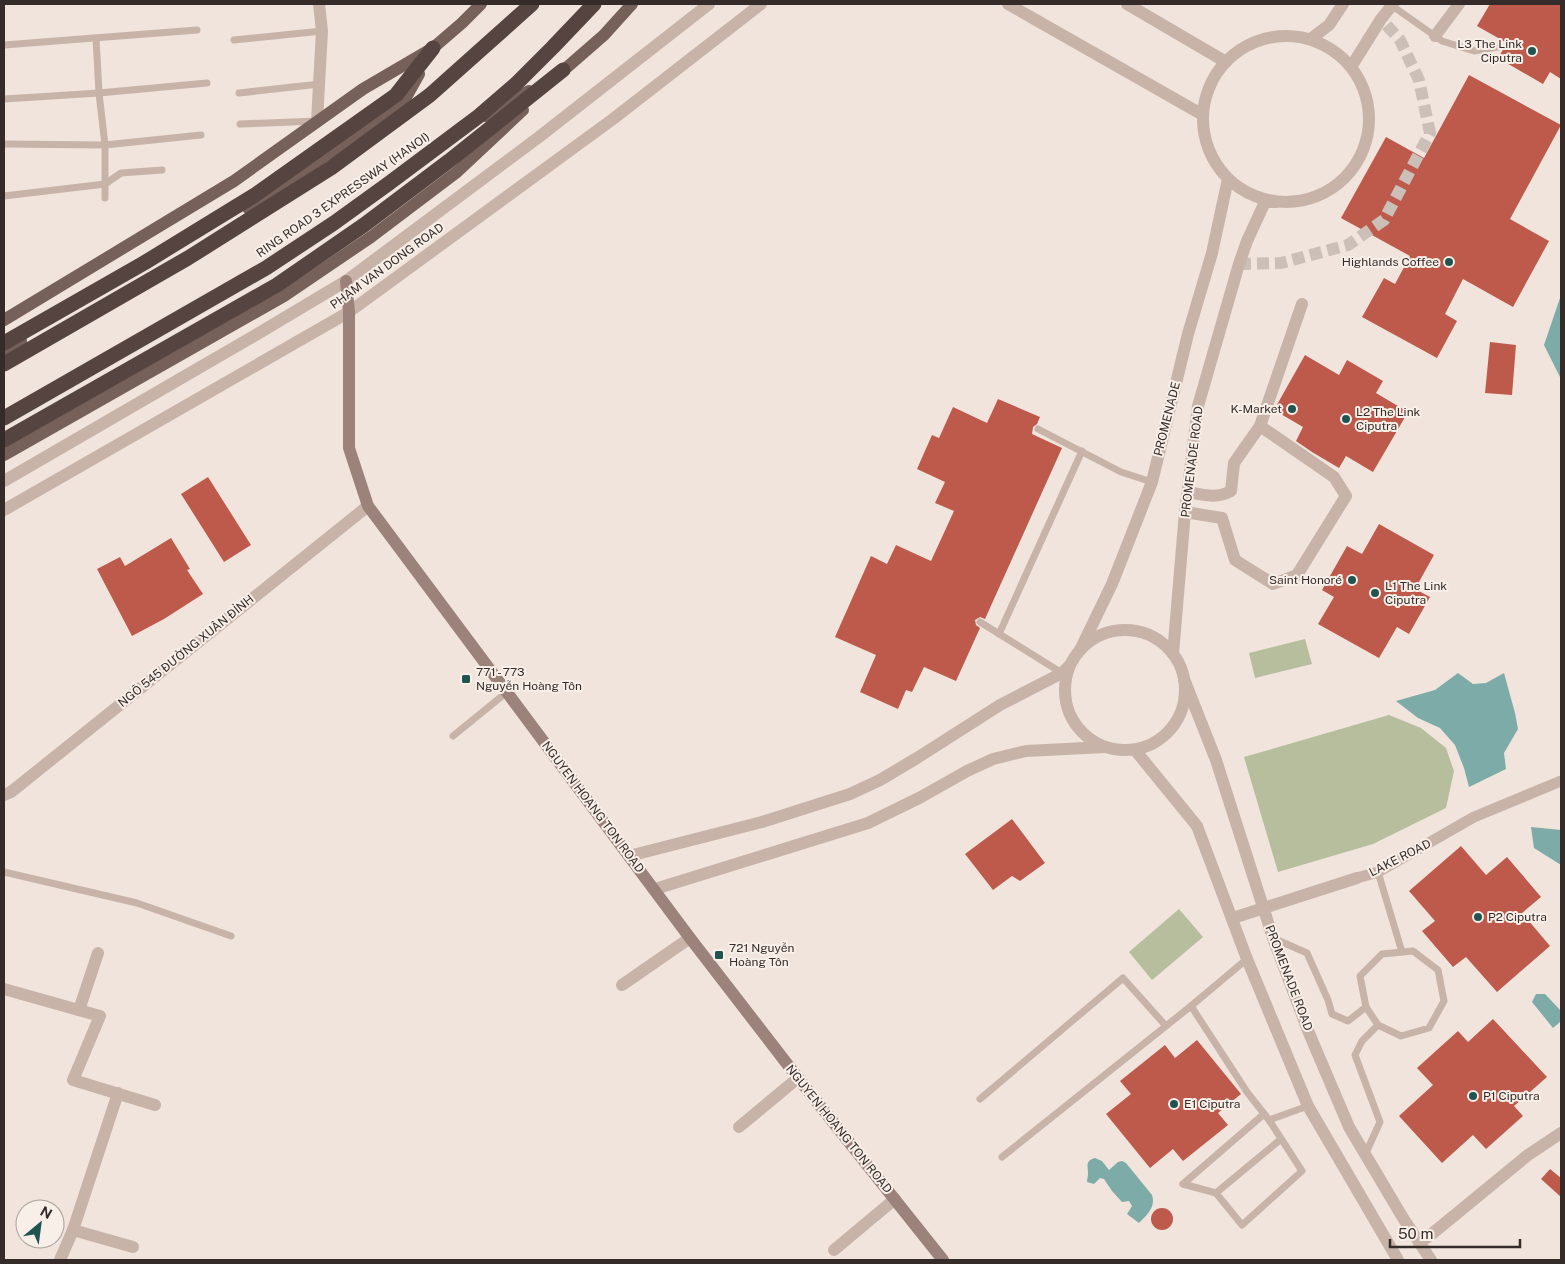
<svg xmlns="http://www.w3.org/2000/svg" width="1565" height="1264" font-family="'Public Sans',sans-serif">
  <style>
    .green { fill: #b7be9d }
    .water { fill: #7daba8 }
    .building { fill: #be5a4c }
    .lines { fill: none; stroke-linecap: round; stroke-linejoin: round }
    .minor-tunnel { stroke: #cbbfb8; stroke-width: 12; stroke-dasharray: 12 6; stroke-linecap: butt }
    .service { stroke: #c8b3a9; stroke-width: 7 }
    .pedestrian { stroke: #c8b3a9; stroke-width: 11 }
    .minor { stroke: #c8b3a9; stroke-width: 12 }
    .tertiary { stroke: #c8b3a9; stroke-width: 12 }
    .secondary { stroke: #9b827a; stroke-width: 12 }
    .primary { stroke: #76605a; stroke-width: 12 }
    .motorway { stroke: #554440; stroke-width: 15 }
    .poi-dot { fill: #205451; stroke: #f8efe8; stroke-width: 2 }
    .labels { text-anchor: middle; stroke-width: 4; stroke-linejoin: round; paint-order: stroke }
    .poi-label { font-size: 12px; fill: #352b28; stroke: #f8efe8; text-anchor: start }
    .street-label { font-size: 12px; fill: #352b28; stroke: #f8efe8 }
  </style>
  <rect width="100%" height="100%" fill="#f0e4dc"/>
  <g class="green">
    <polygon points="1305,639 1312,664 1255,678 1249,653"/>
    <polygon points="1389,715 1421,728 1446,748 1454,771 1446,808 1373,844 1278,872 1244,757"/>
    <polygon points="1179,909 1203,937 1152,980 1129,952"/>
  </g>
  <g class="water">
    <polygon points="1561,295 1561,379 1544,345"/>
    <polygon points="1458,673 1473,684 1486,683 1504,673 1515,713 1518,729 1504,753 1506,769 1469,787 1464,768 1455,745 1440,728 1418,718 1396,701 1435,690"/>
    <polygon points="1531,827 1561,830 1561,865 1534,848"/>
    <polygon points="1536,994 1545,994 1561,1011 1560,1022 1553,1028 1532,1002"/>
    <path d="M1095,1158L1102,1161L1109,1170L1118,1162L1122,1161L1126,1163L1152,1195C1156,1207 1147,1215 1139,1223L1127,1214L1132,1206L1129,1201L1122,1202L1112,1191L1104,1179L1100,1178L1094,1184L1087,1182C1087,1179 1088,1177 1088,1174C1088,1165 1085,1161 1095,1158Z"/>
  </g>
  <g class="building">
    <polygon points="1490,4 1561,4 1561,79 1550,72 1543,84 1498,58 1507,43 1477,26"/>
    <polygon points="1469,75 1561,125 1510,219 1549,241 1513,307 1463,279 1445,314 1457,321 1437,358 1362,317 1384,278 1395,284 1410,256 1341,218 1386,137 1424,158"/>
    <polygon points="1490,342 1516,345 1512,395 1485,393"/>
    <polygon points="1305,355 1339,375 1347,360 1383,381 1376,393 1408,412 1373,472 1346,456 1339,468 1312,452 1296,441 1303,427 1274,410"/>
    <polygon points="998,399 1040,417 1037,424 1033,427 1032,434 1062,448 985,619 980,617 975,620 976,625 980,628 956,681 924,667 912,692 906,690 898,709 860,692 876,655 835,637 871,556 887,564 896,545 931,561 954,511 935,503 945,482 917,469 932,435 939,438 953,407 987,423"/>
    <polygon points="208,477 251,545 224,562 181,494"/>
    <polygon points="1379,524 1434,555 1415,589 1430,597 1409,634 1397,627 1379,658 1318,624 1334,597 1322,590 1347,546 1362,554"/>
    <polygon points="171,538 190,569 187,570 203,594 164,619 132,636 97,569 120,557 125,566"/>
    <polygon points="1012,819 1045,863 1020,881 1012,876 993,890 965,854"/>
    <polygon points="1461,846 1486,875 1507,857 1541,897 1522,913 1550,946 1497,992 1466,957 1453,967 1422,931 1435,921 1409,891"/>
    <polygon points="1493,1019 1547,1077 1514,1106 1523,1116 1486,1149 1473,1135 1442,1163 1399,1116 1433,1085 1417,1068 1458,1031 1468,1042"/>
    <polygon points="1197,1040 1241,1094 1218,1113 1228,1125 1183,1161 1173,1149 1150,1168 1106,1114 1131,1094 1120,1081 1165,1045 1175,1058"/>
    <polygon points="1550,1169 1561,1178 1561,1197 1541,1179"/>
    <circle cx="1162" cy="1219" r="11"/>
  </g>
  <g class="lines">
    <polyline class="minor-tunnel" points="1239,264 1281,263 1348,245 1384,220 1430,133 1419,80 1400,40 1381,19"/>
    <g class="service">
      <polyline points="1391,5 1442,41 1474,51 1498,47"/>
      <polyline points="96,38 99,93 105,145 105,198"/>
      <polyline points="234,40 322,31"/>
      <polyline points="4,45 197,30"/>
      <polyline points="239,93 320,84"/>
      <polyline points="4,99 99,93 207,83"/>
      <polyline points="240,124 317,121"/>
      <polyline points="4,144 105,145 201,135"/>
      <polyline points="4,196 105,184 121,173 162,170"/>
      <polyline points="1038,429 1121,472 1152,482"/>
      <polyline points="980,622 1062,673"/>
      <polyline points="999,634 1082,451"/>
      <polyline points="453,736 507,692"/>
      <polyline points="4,872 137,903 231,936"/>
      <polyline points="1378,872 1402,952"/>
      <polyline points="1273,938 1307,953 1328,1000 1332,1014 1348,1021 1366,1007"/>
      <polygon points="1413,951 1438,970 1444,1001 1429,1028 1401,1036 1378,1025 1366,1007 1360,976 1382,954"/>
      <polyline points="1247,959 1191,1006 1247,1092 1269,1120 1308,1106"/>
      <polyline points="980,1099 1123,978 1166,1026"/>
      <polyline points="1365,1155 1380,1122 1355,1055 1362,1041 1378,1025"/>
      <polyline points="1002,1157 1191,1006"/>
      <polyline points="1183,1184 1216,1193 1242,1225 1302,1171 1269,1120"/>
      <polyline points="1183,1184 1264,1114"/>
      <polyline points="1216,1193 1281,1139"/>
    </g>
    <polyline class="pedestrian" points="1357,878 1378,872 1474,817 1561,781"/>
    <g class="minor">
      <polyline points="1435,36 1459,4"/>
      <polyline points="317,121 322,31 319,4"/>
      <polyline points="1260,426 1302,304"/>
      <path d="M1185,512L1222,518L1235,560L1273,584L1297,575L1346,496L1334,477L1260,426L1234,463L1231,491C1216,499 1205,495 1188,492"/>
      <polyline points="4,795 11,792 368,506"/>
      <polyline points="1233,918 1357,878"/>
      <polyline points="622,985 690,938"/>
      <polyline points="4,989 100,1016 73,1080 155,1105"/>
      <polyline points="79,1010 98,953"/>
      <polyline points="739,1127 798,1078"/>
      <polyline points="73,1230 133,1247"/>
      <polyline points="1419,1243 1433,1233 1528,1155 1561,1133"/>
      <polyline points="834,1250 895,1199"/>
      <polyline points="60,1260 73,1230 118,1093"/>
    </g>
    <g class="tertiary">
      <polyline points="1008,4 1203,115"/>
      <polyline points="1127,4 1226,62"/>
      <circle cx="1286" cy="119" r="83"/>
      <polyline points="1312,38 1329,25 1343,4"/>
      <polyline points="1351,67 1381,19 1393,4"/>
      <polyline points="4,481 254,336 346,281 539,137 709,4"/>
      <polyline points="4,510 349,312 613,119 761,4"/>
      <circle cx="1125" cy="690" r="60"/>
      <polyline points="1080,650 1112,584 1152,482 1188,334 1212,253 1228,179"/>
      <polyline points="1173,654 1185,512 1198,406 1239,264 1247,241 1265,202 1276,202"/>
      <polyline points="1184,679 1216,760 1273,938 1309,1033 1349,1127 1403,1218 1431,1260"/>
      <polyline points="1135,750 1197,826 1247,959 1308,1106 1398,1260"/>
      <polyline points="629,856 762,822 850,794 880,780 917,758 1000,705 1062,673 1069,666"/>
      <polyline points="655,889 868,823 921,797 967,771 993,759 1026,751 1105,747"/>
    </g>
    <polyline class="secondary" points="346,281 349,312 349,448 368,506 690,938 798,1078 943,1260"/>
    <g class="primary">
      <polyline points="557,76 604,35 632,4"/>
      <polyline points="486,116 529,91"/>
      <polyline points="248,208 267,196 382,117 405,99 419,74"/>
      <polyline points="4,320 234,181 363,89 433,48 462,23 481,4"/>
      <polyline points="4,352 21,341"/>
      <polyline points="4,455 284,296 371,237 457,172 523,110"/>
    </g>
    <g class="motorway">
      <polyline points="4,343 144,263 255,195 396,95 433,48"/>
      <polyline points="4,364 188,258 331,168 430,95 532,4"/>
      <polyline points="4,418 266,268 334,223 388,184 479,116 516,84 553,47 594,4"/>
      <polyline points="4,440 277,285 364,225 449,161 563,70"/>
    </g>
  </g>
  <g class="poi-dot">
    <circle cx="1532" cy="51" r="5"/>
    <circle cx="1449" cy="262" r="5"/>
    <circle cx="1292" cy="409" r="5"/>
    <circle cx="1346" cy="419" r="5"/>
    <circle cx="1352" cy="580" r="5"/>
    <circle cx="1375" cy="593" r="5"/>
    <rect x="461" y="674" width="10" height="10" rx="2.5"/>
    <circle cx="1478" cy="917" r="5"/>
    <rect x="714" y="950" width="10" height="10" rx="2.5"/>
    <circle cx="1473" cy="1096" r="5"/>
    <circle cx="1174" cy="1104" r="5"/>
  </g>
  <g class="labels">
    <g class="poi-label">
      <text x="1522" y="48" text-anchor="end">L3 The Link<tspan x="1522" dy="14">Ciputra</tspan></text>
      <text x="1439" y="266" text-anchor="end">Highlands Coffee</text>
      <text x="1282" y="413" text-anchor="end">K-Market</text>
      <text x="1356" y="416">L2 The Link<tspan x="1356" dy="14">Ciputra</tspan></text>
      <text x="1342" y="584" text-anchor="end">Saint Honoré</text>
      <text x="1385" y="590">L1 The Link<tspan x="1385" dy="14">Ciputra</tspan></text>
      <text x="476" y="676">771 - 773<tspan x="476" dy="14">Nguyễn Hoàng Tôn</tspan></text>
      <text x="1488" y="921">P2 Ciputra</text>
      <text x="729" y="952">721 Nguyễn<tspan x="729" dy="14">Hoàng Tôn</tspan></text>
      <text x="1483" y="1100">P1 Ciputra</text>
      <text x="1184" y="1108">E1 Ciputra</text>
    </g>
    <g class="street-label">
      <text transform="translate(343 195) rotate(-35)" y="4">RING ROAD 3 EXPRESSWAY (HANOI)</text>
      <text transform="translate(387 266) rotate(-36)" y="4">PHAM VAN DONG ROAD</text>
      <text transform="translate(1167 419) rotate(-76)" y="4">PROMENADE</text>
      <text transform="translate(1192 462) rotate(-83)" y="4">PROMENADE ROAD</text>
      <text transform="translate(186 651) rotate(-39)" y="4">NGÕ 545 ĐƯỜNG XUÂN ĐỈNH</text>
      <text transform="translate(593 807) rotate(53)" y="4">NGUYEN HOANG TON ROAD</text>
      <text transform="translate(1400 858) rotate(-27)" y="4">LAKE ROAD</text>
      <text transform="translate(1289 978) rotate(69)" y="4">PROMENADE ROAD</text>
      <text transform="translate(839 1129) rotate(51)" y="4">NGUYEN HOANG TON ROAD</text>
    </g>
  </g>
  <rect width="1565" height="1264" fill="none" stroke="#352b28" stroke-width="10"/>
  <g transform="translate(40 1224) rotate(29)"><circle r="24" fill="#f8efe8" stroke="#aaa19b"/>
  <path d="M0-4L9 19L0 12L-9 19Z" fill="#205451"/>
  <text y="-8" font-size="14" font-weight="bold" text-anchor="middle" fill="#352b28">N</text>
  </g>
  <path d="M1390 1239v8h130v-8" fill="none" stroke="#352b28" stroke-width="2.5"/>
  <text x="1398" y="1239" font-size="15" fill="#352b28" stroke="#f8efe8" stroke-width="4" paint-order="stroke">50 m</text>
</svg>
